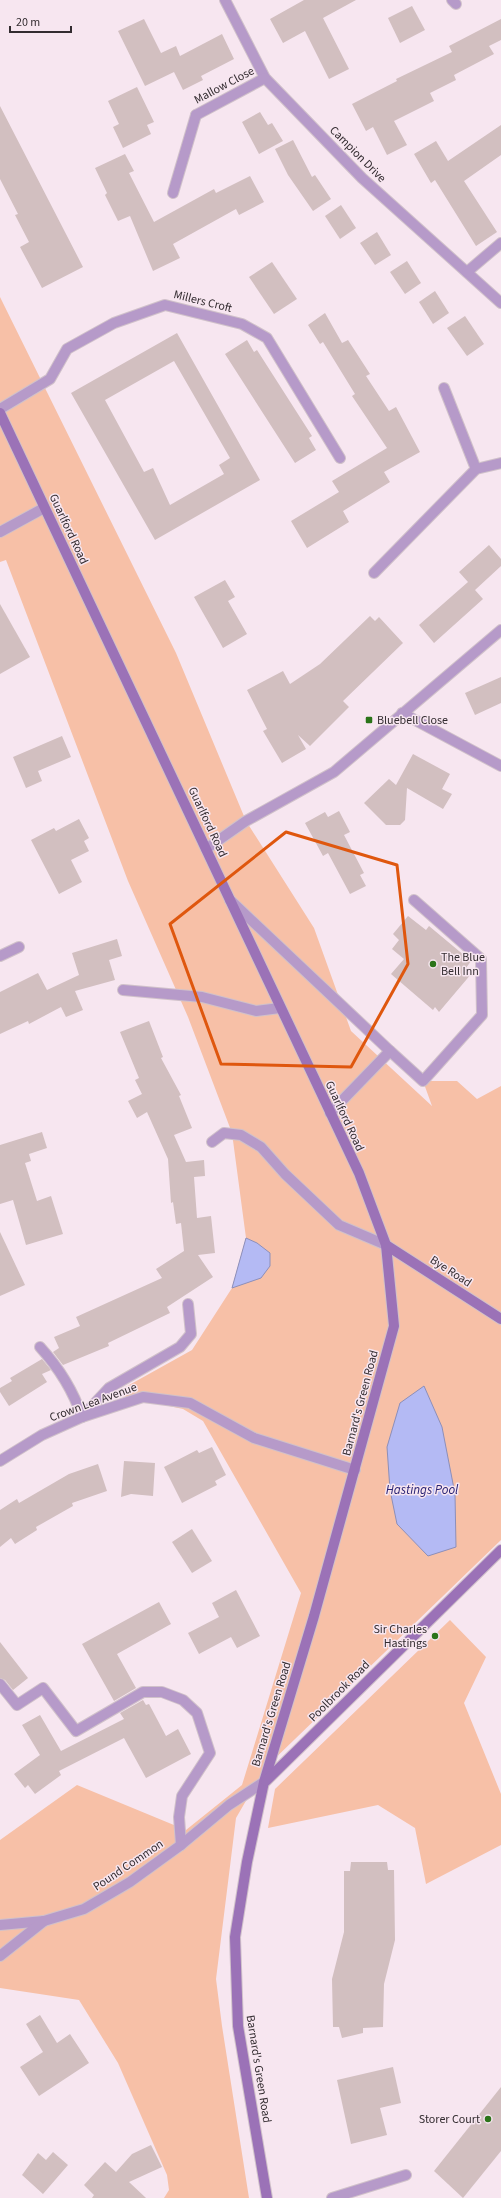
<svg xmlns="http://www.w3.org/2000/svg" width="501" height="2198" font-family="'Source Sans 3',sans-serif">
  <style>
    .green { fill: #f7c0a7 }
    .water { fill: #b4baf4; stroke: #8d8fb9 }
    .building { fill: #d2bfc0; fill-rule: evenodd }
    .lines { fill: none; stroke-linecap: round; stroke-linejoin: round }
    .lane-casing { stroke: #d0c1ca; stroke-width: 12 }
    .street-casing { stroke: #d0c1ca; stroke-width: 12 }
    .secondary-casing { stroke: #d0c1ca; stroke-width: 12 }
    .lane { stroke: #b69ac9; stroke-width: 10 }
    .street { stroke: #b69ac9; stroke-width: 10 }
    .secondary { stroke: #9b72b7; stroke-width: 10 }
    .marked { fill: none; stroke: #df570e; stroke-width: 3; stroke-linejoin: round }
    .poi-dot { fill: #2b7419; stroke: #f7e6f0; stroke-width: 1.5 }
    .labels { text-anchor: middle; stroke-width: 3; stroke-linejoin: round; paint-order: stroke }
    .street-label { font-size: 12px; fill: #332c30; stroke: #f7e6f0 }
    .poi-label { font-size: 12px; fill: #332c30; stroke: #f7e6f0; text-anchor: start }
    .water-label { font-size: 13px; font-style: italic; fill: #2a2475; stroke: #f7e6f0 }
  </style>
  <rect width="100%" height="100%" fill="#f7e6f0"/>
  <g class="green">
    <polygon points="0,297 176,653 246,821 314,928 351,1031 432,1106 423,1081 457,1081 477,1099 501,1086 501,1540 265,1768 236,1818 216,1979 222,2026 249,2198 164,2198 169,2190 167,2175 118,2063 79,2000 0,1988 0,1840 77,1785 186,1830 242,1785 301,1593 203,1421 183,1409 113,1394 192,1350 232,1288 246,1238 232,1133 188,1017 128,881 6,560 0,562"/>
    <polygon points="450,1620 486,1657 464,1703 501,1794 501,1845 426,1884 415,1828 378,1805 268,1828 275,1789"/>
  </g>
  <g class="water">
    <polygon points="246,1238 257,1243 270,1253 270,1266 261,1278 232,1288"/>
    <polygon points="424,1386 442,1427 455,1494 456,1547 428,1556 397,1524 390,1490 387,1447 400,1403"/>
  </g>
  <g class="building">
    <polygon points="304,0 356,0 323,18 349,69 329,79 305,31 283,43 270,19"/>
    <polygon points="412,6 425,30 400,43 388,18"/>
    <polygon points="144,19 161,53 176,46 180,56 222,34 234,59 201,76 203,80 183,90 174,72 145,86 118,31"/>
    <polygon points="501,19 501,40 489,46 494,54 454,75 456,80 430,93 434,101 394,121 407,145 387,155 373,127 366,131 352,104 397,81 396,79 452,52 449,46"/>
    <polygon points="137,87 154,122 147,125 151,134 123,148 113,127 119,124 108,101"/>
    <polygon points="0,106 83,267 42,288 20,247 29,242 15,215 18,214 0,179"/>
    <polygon points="260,112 268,125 272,123 283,141 259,154 242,122"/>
    <polygon points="501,125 501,155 464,181 497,232 476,246 435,180 431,183 414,154 436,141 448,161"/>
    <polygon points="293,140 312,177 315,175 331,199 313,211 288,175 275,149"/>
    <polygon points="125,154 134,171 129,173 154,222 214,189 216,193 250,176 264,202 239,215 236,209 173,244 180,258 153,271 130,216 118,221 105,195 107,193 95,168"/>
    <polygon points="341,205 356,228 340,239 325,216"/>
    <polygon points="377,232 391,255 375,265 360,243"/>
    <polygon points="407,261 421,283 405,294 390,272"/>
    <polygon points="272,262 297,299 274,314 249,277"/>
    <polygon points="435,291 449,313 433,324 419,302"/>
    <polygon points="325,313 342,343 348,340 370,374 366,376 389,411 396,407 420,452 384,472 390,482 343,511 349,522 307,548 291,521 339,492 332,481 387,448 352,396 355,394 323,342 320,344 308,325"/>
    <polygon points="465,316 484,344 467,356 447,328"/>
    <path d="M177,333L260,480L155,540L71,393ZM174,361L230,458L219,465L224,474L170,505L153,468L144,472L105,400Z"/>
    <polygon points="247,340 254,352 257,350 312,436 309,438 316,450 295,463 225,354"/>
    <polygon points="489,545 501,559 501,566 475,590 483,599 434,643 419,625 468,582 459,572"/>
    <polygon points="225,580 235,597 228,601 247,634 223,648 194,597"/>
    <polygon points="0,604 30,657 0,674"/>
    <polygon points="370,616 375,621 379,617 403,643 343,701 349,707 310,746 298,735 306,749 282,763 263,731 267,729 247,690 283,671 290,684 320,664"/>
    <polygon points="501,677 501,703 475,715 465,693"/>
    <polygon points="62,736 71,757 38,771 42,781 26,788 13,757"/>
    <polygon points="413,754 450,774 442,789 452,794 443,809 407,788 405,820 400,825 386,825 364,803 389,779 396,785"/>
    <polygon points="339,811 350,832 344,835 364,873 360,875 366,886 350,894 328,853 323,856 305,823 325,812 328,817"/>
    <polygon points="79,819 89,838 84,841 89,851 71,860 82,882 59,894 31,840 54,828 56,831"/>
    <polygon points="408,916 426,930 429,926 471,961 466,968 472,973 439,1012 435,1007 433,1010 391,974 404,959 392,949 399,940 393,934"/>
    <polygon points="117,939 122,956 109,960 115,980 75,991 83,1010 66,1017 61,1007 29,1024 28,1021 0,1034 0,992 38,973 47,990 79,975 72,953"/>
    <polygon points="149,1021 163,1057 161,1058 181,1095 179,1096 192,1128 174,1135 186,1162 204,1160 205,1176 194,1177 197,1218 211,1216 215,1253 198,1255 213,1277 167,1307 170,1313 108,1343 109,1346 63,1365 53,1352 59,1348 54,1337 80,1326 76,1317 162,1278 156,1269 184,1251 181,1223 176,1224 173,1202 171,1203 168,1159 147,1112 137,1118 128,1101 142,1094 135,1080 139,1078 120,1032"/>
    <polygon points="42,1132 47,1148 29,1154 31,1161 25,1163 37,1201 51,1196 63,1234 26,1245 13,1200 0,1204 0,1145"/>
    <polygon points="0,1232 25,1285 0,1296"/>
    <polygon points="42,1359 51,1370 42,1374 47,1382 9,1406 0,1392 0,1388 12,1381 10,1378"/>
    <polygon points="212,1447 226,1475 215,1481 217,1485 182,1503 164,1467 197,1450 199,1453"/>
    <polygon points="124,1461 155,1463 153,1496 131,1494 121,1497"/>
    <polygon points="98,1464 107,1491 72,1503 73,1506 36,1527 37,1530 15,1544 11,1538 0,1547 0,1510 17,1499 19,1503 69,1474"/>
    <polygon points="192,1529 212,1561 192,1573 172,1542"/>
    <polygon points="236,1590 260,1636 237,1648 231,1637 199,1654 188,1633 219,1617 212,1603"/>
    <polygon points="159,1602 171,1624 117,1654 136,1688 114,1701 82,1644"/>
    <polygon points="0,1642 28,1678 13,1690 5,1680 0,1678"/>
    <polygon points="143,1700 146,1705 149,1704 166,1736 178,1729 191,1754 146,1778 124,1738 59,1771 61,1775 35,1794 28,1785 25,1788 14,1774 40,1755 22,1725 40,1715 61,1751 124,1719 120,1713"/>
    <polygon points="351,1862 387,1862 388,1870 394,1870 395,1940 384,1984 383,2027 363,2028 363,2033 342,2038 339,2027 333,2027 332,1979 344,1932 344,1871 350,1871"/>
    <polygon points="40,2015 57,2043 70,2034 89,2063 39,2096 20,2067 43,2052 26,2024"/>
    <polygon points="393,2067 401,2103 380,2108 387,2135 351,2144 337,2080"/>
    <polygon points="501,2087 501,2151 463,2198 434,2171"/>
    <polygon points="151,2145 162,2167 129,2182 146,2198 92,2198 94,2195 84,2185 105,2162 116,2172 132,2154"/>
    <polygon points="53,2152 68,2165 43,2194 22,2175 38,2153 46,2160"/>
  </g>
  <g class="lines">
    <defs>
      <g id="lane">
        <polyline points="173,193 196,115"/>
        <polyline points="444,388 476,469"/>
        <polyline points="374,573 476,469 501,463"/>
        <polyline points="230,900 390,1051"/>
        <polyline points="123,990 202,997 256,1011 280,1008"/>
        <polyline points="330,1113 390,1051 423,1081 482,1015 481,959 414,900"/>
        <polyline points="212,1142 224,1133 241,1135 261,1147 285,1174 339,1225 386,1245"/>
        <path d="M40,1347C59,1368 73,1390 82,1417L109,1388L180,1347L191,1334L188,1304"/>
        <polyline points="0,1684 17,1705 43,1688 76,1731 143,1692 162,1692 183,1700 197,1713 210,1753 182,1796 179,1817 181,1845"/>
        <polyline points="332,2198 406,2175"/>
      </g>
      <g id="street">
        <polyline points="225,0 265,78 362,178 501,303"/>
        <polyline points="452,0 456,4"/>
        <polyline points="196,115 265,78"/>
        <polyline points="467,272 501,243"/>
        <polyline points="0,409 50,379 67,349 114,323 165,305 242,324 267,338 340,458"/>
        <polyline points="0,532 44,508"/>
        <polyline points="402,713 501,766"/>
        <polyline points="206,849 246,821 334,772 501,630"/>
        <polyline points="0,956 19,947"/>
        <polyline points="0,1461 42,1435 82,1417 143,1397 190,1403 254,1438 355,1470"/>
        <polyline points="0,1925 44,1921"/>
        <polyline points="0,1956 44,1921 84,1909 130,1882 181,1845 229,1805 264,1782"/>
      </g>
      <g id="secondary">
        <polyline points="0,413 359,1173 386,1245 394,1326 314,1616 264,1782 247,1862 235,1937 238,2026 267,2198"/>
        <polyline points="386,1245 501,1319"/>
        <polyline points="266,1781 501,1550"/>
      </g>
    </defs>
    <use href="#lane" class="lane-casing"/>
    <use href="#street" class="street-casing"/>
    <use href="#secondary" class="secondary-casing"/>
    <use href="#lane" class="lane"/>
    <use href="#street" class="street"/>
    <use href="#secondary" class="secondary"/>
  </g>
  <path class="marked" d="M286,832L397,865L408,964L351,1067L221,1064L170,924Z"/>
  <g class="poi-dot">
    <rect x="365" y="716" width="8" height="8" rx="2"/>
    <circle cx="433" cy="964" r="4"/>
    <circle cx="435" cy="1636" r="4"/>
    <circle cx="488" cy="2119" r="4"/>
  </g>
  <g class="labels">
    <g class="street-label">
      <text transform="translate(224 85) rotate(-28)" y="4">Mallow Close</text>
      <text transform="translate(358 154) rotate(45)" y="4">Campion Drive</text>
      <text transform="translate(203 301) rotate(14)" y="4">Millers Croft</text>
      <text transform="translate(69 529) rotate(65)" y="4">Guarlford Road</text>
      <text transform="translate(208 822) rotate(65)" y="4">Guarlford Road</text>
      <text transform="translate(345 1116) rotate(65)" y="4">Guarlford Road</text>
      <text transform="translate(451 1271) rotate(33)" y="4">Bye Road</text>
      <text transform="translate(93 1402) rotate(-20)" y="4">Crown Lea Avenue</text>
      <text transform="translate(360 1403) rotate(-75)" y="4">Barnard's Green Road</text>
      <text transform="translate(339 1691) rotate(-45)" y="4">Poolbrook Road</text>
      <text transform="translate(271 1714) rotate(-73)" y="4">Barnard's Green Road</text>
      <text transform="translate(128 1865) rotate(-34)" y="4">Pound Common</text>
      <text transform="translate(259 2069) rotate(81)" y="4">Barnard's Green Road</text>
    </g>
    <g class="poi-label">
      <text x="377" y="724">Bluebell Close</text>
      <text x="441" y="961">The Blue<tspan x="441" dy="14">Bell Inn</tspan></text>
      <text x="427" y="1633" text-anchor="end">Sir Charles<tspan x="427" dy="14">Hastings</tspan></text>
      <text x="480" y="2123" text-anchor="end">Storer Court</text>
    </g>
    <g class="water-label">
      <text x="422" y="1494">Hastings Pool</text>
    </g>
  </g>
  <path d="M10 26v6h61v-6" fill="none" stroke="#332c30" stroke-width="2"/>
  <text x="16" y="26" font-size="12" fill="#332c30" stroke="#f7e6f0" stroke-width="3" paint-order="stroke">20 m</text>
</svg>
